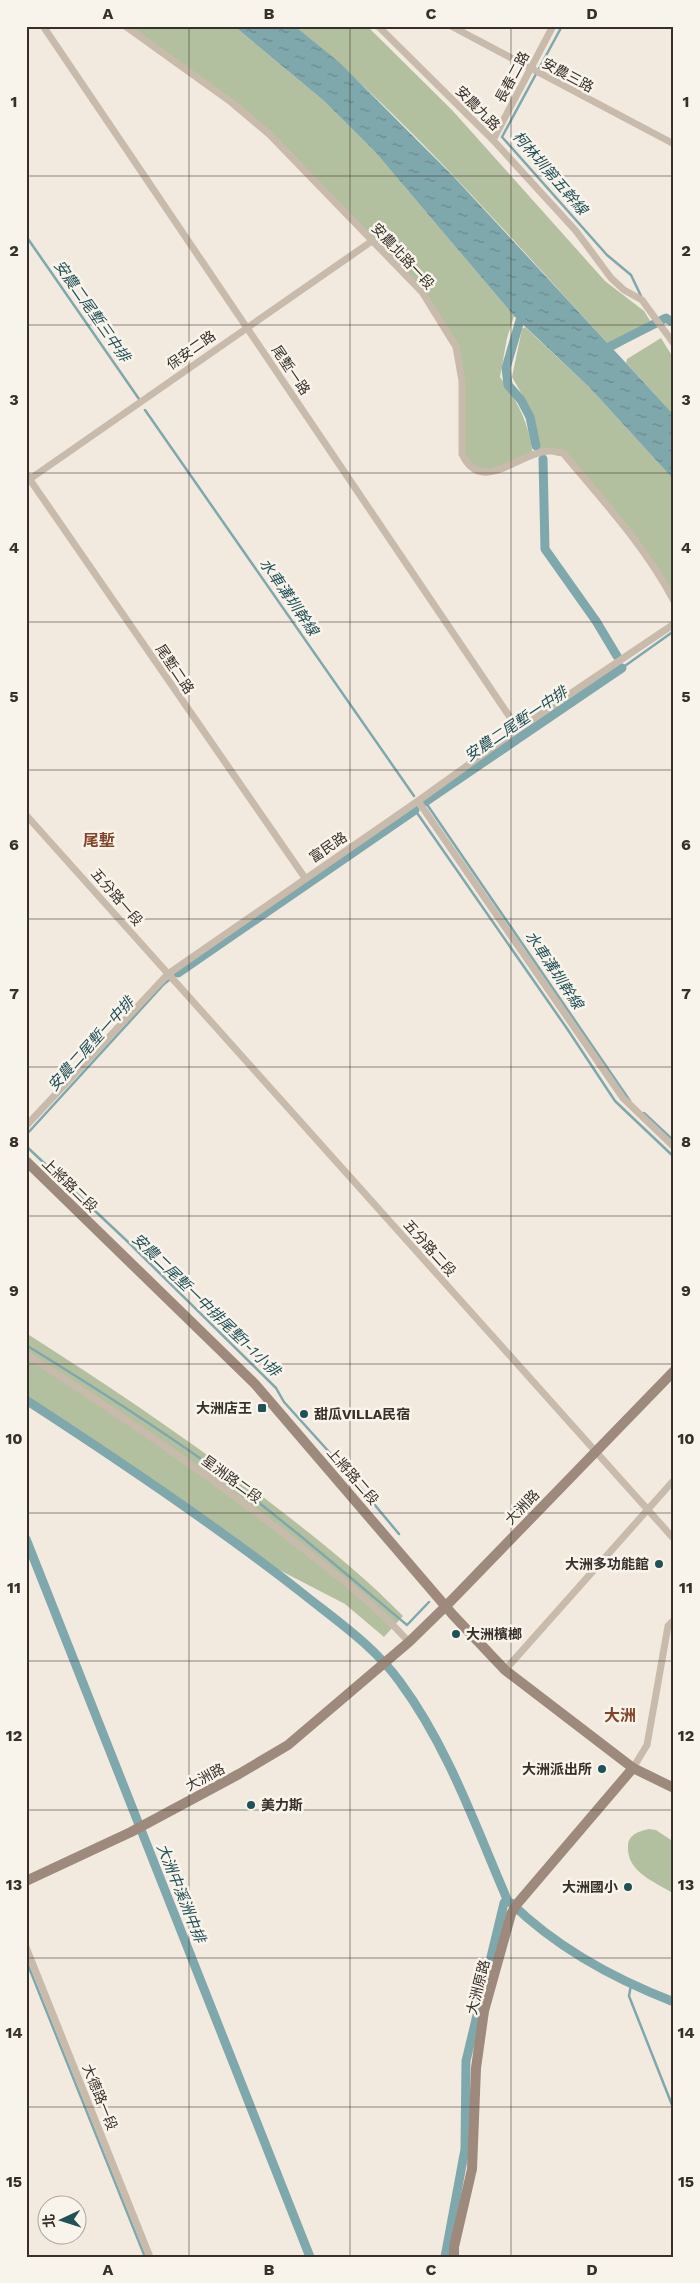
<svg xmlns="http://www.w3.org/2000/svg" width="700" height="2283" font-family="'Work Sans','Noto Sans TC',sans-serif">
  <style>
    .green { fill: #b3c09f }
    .water { fill: url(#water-ripples) }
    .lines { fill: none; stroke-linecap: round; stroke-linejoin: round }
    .stream { stroke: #7fa8ad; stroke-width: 2.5 }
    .canal { stroke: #7fa8ad; stroke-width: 9 }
    .street { stroke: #c9bbab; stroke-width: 7 }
    .secondary { stroke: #9d8a7c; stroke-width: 10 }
    .grid { fill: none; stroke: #372f2a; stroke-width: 1; stroke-opacity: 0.55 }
    .poi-dot { fill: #215057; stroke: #f9f4eb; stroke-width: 2 }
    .labels { text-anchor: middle; stroke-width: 5; stroke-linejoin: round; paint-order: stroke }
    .street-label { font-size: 14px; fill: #372f2a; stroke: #f9f4eb }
    .poi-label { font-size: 14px; font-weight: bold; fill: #372f2a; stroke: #f9f4eb; text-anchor: end }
    .water-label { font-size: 15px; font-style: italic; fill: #215057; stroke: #f9f4eb }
    .quarter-label { font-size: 16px; font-weight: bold; fill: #824327; stroke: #f9f4eb }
    .neatline { fill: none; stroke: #372f2a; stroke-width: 2 }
    .grid-label { font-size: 16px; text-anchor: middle; font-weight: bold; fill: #372f2a }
  </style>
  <defs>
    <pattern id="water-ripples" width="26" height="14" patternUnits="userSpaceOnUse" patternTransform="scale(1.25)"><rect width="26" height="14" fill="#7fa8ad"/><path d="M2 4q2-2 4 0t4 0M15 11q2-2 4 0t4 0" fill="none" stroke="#69898d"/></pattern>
  </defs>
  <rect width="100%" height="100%" fill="#f2eadf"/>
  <g class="green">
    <path d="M125,26H234L324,101L376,153L514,316L507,338L500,377C520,406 528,421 533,455L480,473L462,454L463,420L456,347L422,292L269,134Z"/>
    <path d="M295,26H367L452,110L605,281L644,311L654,327L614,350C511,239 412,122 295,26Z"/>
    <polygon points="525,327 590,388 674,480 674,601 660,575 563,454 541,453 536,428 528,405 512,377 522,329"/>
    <polygon points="661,338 674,359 674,415 626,363 627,359"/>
    <path d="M26,1333C112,1388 196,1444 276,1507C320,1541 364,1576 403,1616L384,1637L345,1604L260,1560L114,1457L26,1400Z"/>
    <path d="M649,1829L656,1830L674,1842V1894C654,1881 626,1872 628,1845C629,1834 640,1831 649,1829Z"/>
  </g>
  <polygon class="water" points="234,26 295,26 340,63 454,177 674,415 674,480 590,388 514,316 376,153 324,101"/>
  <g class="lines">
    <g class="stream">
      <polyline points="562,26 502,137 607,255 631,275 641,296"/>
      <polyline points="26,236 139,399"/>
      <polyline points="145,410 414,796"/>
      <polyline points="622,668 674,631"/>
      <polyline points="426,803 630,1101"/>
      <polyline points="415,810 568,1030 615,1101 674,1157"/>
      <polyline points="644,1113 674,1141"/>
      <polyline points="26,1135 164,984 178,973"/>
      <polyline points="26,1146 127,1241 276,1388 284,1402 349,1474 399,1534"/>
      <path d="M26,1345C86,1382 146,1420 204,1461C274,1512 340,1569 407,1625L429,1602"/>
      <polyline points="26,1960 145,2257"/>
      <polyline points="631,1985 629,1996 674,2110"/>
    </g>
    <g class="canal">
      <polyline points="520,311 521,317 506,368 508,385 521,400 530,417 536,446"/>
      <polyline points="601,351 666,318 674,323"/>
      <polyline points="543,459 545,549 596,621 617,656"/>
      <polyline points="425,802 622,668"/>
      <polyline points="178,973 415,810"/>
      <path d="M26,1400C120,1461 214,1524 302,1593C337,1621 374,1646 400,1682C448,1747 475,1825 507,1899L504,1903L466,2061L465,2149L445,2257"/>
      <polyline points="26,1539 310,2257"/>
      <path d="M511,1903C557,1948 614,1979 674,2002"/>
    </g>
    <g class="street">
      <polyline points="43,26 518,729"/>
      <path d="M125,26L231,102L269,134L422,292L456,347L462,381V454C482,497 521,450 551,451C555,451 559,453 563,453C603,501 645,546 674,601"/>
      <polyline points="378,26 493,140 576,231 611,278 624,290 642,300 674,344"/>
      <polyline points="451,26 674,144"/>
      <polyline points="493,140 553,26"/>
      <polyline points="26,474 305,878"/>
      <polyline points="27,481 372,241"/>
      <polyline points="418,801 623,1098 674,1147"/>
      <polyline points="26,815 674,1539"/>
      <polyline points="26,1126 168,974 418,801 518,729 674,624"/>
      <path d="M26,1354C114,1411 201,1469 283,1533C327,1567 372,1601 409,1642"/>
      <polyline points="505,1670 674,1480"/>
      <polyline points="633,1768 647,1745 668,1626 674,1620"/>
      <polyline points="26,1947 150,2257"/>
    </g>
    <g class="secondary">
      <polyline points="26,1161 255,1384 453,1615 505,1670 633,1768 674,1788"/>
      <polyline points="26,1881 131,1832 239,1774 288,1745 409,1642 446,1606 674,1371"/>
      <polyline points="454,2257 454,2247 472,2169 476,2068 484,2011 511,1914 517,1904 633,1768"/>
    </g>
  </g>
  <path class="grid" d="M189,26V2257M350,26V2257M511,26V2257M26,176H674M26,325H674M26,473H674M26,622H674M26,770H674M26,919H674M26,1067H674M26,1216H674M26,1364H674M26,1513H674M26,1661H674M26,1810H674M26,1958H674M26,2107H674"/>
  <g class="poi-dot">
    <rect x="257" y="1403" width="10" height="10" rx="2.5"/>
    <circle cx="304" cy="1414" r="5"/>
    <circle cx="659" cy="1564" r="5"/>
    <circle cx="456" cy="1634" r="5"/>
    <circle cx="602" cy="1769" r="5"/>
    <circle cx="251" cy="1805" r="5"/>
    <circle cx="628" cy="1887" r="5"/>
  </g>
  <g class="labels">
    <g class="street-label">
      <text transform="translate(568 75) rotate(28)" y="5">安農三路</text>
      <text transform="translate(512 77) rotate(-62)" y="5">長春二路</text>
      <text transform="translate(478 108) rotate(45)" y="5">安農九路</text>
      <text transform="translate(403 256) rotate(47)" y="5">安農北路一段</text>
      <text transform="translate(191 350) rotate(-35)" y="5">保安二路</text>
      <text transform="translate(291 370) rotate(56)" y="5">尾塹一路</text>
      <text transform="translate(175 669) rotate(56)" y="5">尾塹二路</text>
      <text transform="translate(328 847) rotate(-34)" y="5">富民路</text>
      <text transform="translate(117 897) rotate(49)" y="5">五分路一段</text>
      <text transform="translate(70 1185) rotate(44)" y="5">上將路二段</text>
      <text transform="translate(430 1248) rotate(48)" y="5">五分路二段</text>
      <text transform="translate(353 1476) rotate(49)" y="5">上將路二段</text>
      <text transform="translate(232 1479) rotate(36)" y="5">星洲路二段</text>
      <text transform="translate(522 1507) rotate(-46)" y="5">大洲路</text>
      <text transform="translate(205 1777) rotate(-28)" y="5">大洲路</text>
      <text transform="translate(478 1987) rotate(-76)" y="5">大洲原路</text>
      <text transform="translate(100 2097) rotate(68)" y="5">大德路一段</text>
    </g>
    <g class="poi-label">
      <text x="252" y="1413">大洲店王</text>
      <text x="314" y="1419" text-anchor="start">甜瓜VILLA民宿</text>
      <text x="649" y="1569">大洲多功能館</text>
      <text x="466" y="1639" text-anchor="start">大洲檳榔</text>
      <text x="592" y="1774">大洲派出所</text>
      <text x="261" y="1810" text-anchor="start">美力斯</text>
      <text x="618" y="1892">大洲國小</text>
    </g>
    <g class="water-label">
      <text transform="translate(550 173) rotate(49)" y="5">柯林圳第五幹線</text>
      <text transform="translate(92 311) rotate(55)" y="5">安農二尾塹三中排</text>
      <text transform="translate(289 597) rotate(55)" y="5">水車溝圳幹線</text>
      <text transform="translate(516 724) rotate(-34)" y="5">安農二尾塹一中排</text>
      <text transform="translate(554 970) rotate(56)" y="5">水車溝圳幹線</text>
      <text transform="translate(91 1044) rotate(-48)" y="5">安農二尾塹一中排</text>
      <text transform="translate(206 1305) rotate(44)" y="5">安農二尾塹一中排尾塹1-1小排</text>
      <text transform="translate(181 1893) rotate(68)" y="5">大洲中溪洲中排</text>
    </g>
    <g class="quarter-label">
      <text x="99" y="846">尾塹</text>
      <text x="620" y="1721">大洲</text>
    </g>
  </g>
  <rect width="700" height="2283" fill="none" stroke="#f9f4eb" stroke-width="55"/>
  <g transform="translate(62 2220) rotate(266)"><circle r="24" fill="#f9f4eb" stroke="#aba59e"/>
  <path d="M0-4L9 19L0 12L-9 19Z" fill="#215057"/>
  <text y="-8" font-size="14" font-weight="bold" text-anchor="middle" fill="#372f2a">北</text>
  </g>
  <rect x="28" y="28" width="644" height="2228" class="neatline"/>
  <g class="grid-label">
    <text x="108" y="19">A</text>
    <text x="269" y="19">B</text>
    <text x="431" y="19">C</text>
    <text x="592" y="19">D</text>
    <text x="14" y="107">1</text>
    <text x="686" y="107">1</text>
    <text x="14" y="256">2</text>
    <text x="686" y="256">2</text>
    <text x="14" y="405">3</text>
    <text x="686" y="405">3</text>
    <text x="14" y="553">4</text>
    <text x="686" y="553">4</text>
    <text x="14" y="702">5</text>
    <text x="686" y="702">5</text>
    <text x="14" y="850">6</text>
    <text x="686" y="850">6</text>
    <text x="14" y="999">7</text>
    <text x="686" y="999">7</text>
    <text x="14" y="1147">8</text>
    <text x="686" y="1147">8</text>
    <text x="14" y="1296">9</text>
    <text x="686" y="1296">9</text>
    <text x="14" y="1444">10</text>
    <text x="686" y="1444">10</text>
    <text x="14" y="1593">11</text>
    <text x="686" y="1593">11</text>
    <text x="14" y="1741">12</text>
    <text x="686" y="1741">12</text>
    <text x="14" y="1890">13</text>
    <text x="686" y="1890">13</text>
    <text x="14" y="2038">14</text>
    <text x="686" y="2038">14</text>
    <text x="14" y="2187">15</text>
    <text x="686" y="2187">15</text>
    <text x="108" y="2275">A</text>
    <text x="269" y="2275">B</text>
    <text x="431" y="2275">C</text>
    <text x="592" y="2275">D</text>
  </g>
</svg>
